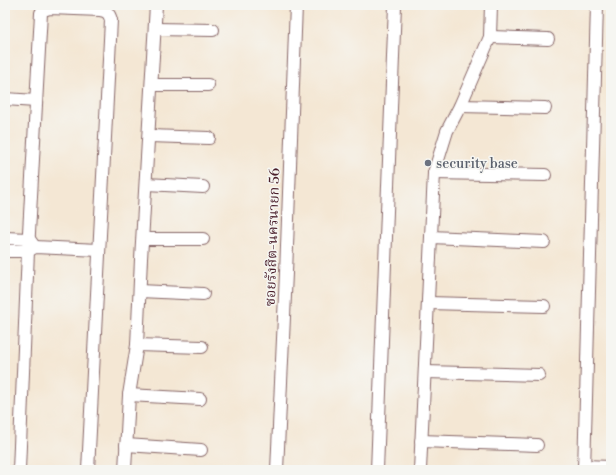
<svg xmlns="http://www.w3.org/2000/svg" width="616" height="475" font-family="'Libre Bodoni','Noto Serif Thai',serif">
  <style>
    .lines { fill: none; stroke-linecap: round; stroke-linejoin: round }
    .minor-casing { stroke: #866566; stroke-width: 14 }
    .minor { stroke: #fff; stroke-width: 12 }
    .worship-dot { fill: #6b7280; stroke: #f6f6f2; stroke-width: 1.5 }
    .labels { text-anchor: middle; stroke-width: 3; stroke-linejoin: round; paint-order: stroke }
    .worship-label { font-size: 14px; fill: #5b616d; stroke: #f6f6f2; text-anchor: start }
    .street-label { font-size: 14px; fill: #4a1f2b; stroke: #f6f6f2 }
  </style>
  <rect width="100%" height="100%" fill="#f6f6f2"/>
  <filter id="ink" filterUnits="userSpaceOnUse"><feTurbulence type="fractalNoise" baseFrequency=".025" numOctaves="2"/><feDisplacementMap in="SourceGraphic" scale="8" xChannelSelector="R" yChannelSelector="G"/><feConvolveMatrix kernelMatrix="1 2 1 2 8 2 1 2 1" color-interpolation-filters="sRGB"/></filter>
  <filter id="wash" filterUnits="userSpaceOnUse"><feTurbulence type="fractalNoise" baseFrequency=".012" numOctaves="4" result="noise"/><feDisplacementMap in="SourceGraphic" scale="16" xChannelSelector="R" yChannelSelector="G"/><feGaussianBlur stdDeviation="0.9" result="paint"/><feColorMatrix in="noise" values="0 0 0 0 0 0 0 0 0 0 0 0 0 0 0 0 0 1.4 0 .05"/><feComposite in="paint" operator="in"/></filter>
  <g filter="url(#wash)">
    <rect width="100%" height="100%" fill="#f4e7d4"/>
  </g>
  <g filter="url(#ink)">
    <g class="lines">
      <defs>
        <g id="minor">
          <polyline points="155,29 213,30"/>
          <polyline points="490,37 548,39"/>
          <polyline points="152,85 208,85"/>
          <polyline points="5,99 36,101"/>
          <polyline points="460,106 545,108"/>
          <polyline points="149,136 209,138"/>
          <polyline points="434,173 545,175"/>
          <polyline points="146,184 203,187"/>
          <polyline points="431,237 544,242"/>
          <polyline points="5,238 29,239 34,246"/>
          <polyline points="143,239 203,239"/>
          <polyline points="5,251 28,251 35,247 99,250"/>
          <polyline points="140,291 203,294"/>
          <polyline points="428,303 544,306"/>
          <polyline points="137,345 202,347"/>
          <polyline points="425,372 539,375"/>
          <polyline points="129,395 200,399"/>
          <polyline points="421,441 537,445"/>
          <polyline points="126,445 201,450"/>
          <polyline points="584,466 611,467"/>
          <path d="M19,470L28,251L41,13L43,10L50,8L100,10C107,11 109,13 111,20L88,470"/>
          <polyline points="125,470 129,395 137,345 141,259 156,5"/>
          <polyline points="277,470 286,273 296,5"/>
          <polyline points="377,470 395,5"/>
          <polyline points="420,470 434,173 447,131 460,106 490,37 491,5"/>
          <polyline points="584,470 597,5"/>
        </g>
      </defs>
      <use href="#minor" class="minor-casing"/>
      <use href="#minor" class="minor"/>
    </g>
  </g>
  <circle class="worship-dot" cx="428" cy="163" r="4"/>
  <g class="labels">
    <g class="worship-label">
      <text x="436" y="168">security base</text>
    </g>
    <g class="street-label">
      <text transform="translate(272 237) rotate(-88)" y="5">ซอยรังสิต-นครนายก 56</text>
    </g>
  </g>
  <rect width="616" height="475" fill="none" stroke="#f6f6f2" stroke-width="20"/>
</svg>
